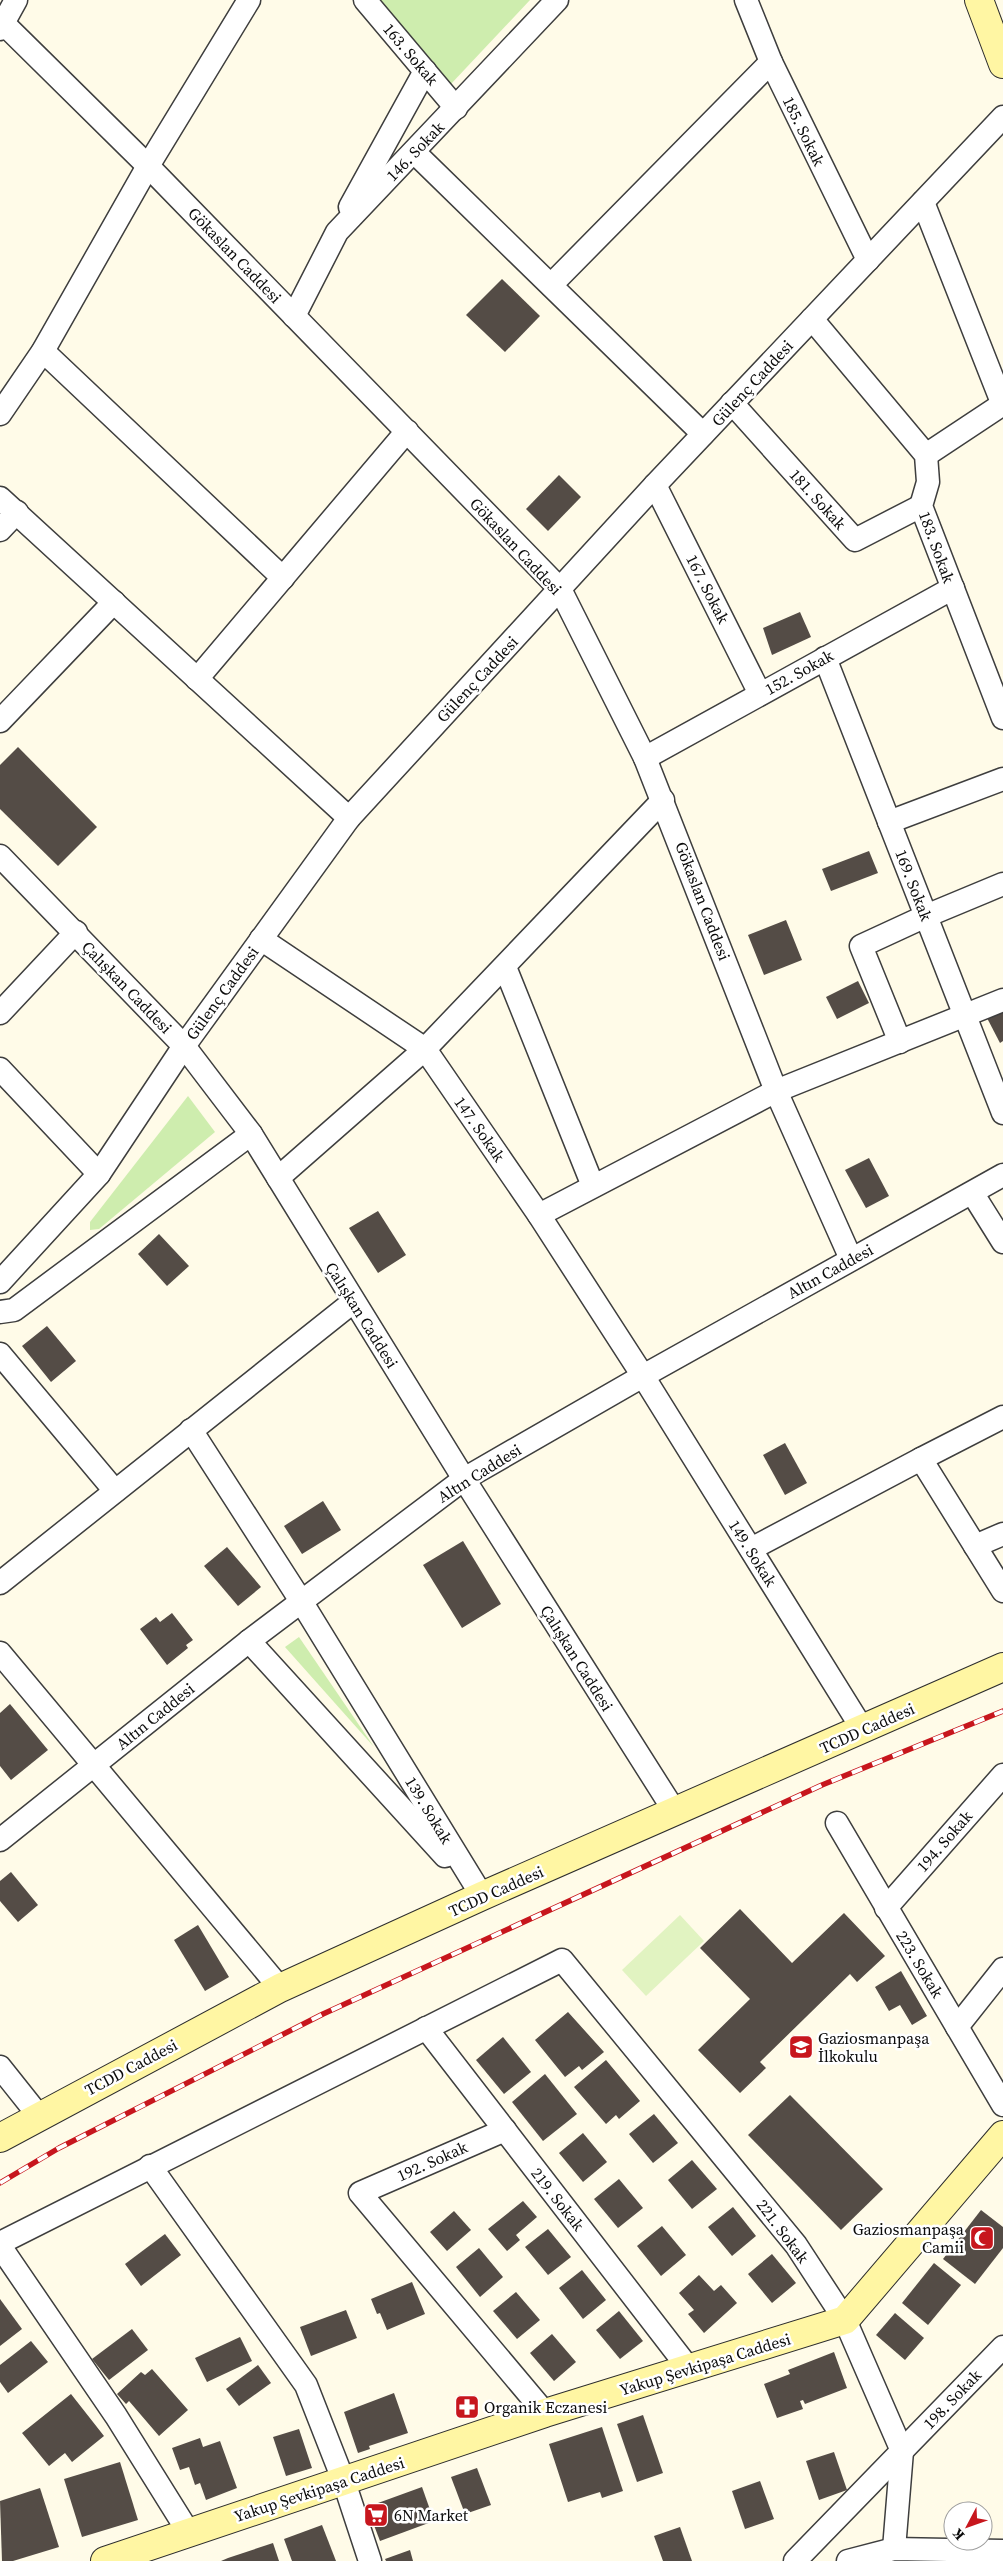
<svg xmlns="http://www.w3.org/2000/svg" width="1003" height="2561" font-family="'Source Serif 4',serif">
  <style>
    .green { fill: #ceedae }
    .pitch { fill: #e1f3c1 }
    .building { fill: #544c46 }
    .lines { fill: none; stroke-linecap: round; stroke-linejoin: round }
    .minor-casing { stroke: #3e3e3e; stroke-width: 25 }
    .secondary-casing { stroke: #2d2d2d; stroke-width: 30 }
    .minor { stroke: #fff; stroke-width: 22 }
    .secondary { stroke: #fff6a3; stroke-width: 28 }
    .rail-casing { stroke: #c7161d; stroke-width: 5.5 }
    .rail { stroke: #fff; stroke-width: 4; stroke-dasharray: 11; stroke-linecap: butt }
    .labels { text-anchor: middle; stroke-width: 5; stroke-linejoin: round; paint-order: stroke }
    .street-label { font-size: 16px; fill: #0b0b0b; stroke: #fff }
    .poi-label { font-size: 16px; fill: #0b0b0b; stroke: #fff; text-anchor: start }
  </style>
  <rect width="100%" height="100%" fill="#fffbe8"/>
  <g class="green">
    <polygon points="380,0 530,0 450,85"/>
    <polygon points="188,1096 215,1132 99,1229 90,1230 90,1222"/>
    <polygon points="299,1637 374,1747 285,1647"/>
  </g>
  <polygon class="pitch" points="680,1915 704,1941 646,1996 622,1970"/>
  <g class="building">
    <polygon points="502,279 540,316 505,352 466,315"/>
    <polygon points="559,475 581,497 548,531 526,509"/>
    <polygon points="800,612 811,637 772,655 763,628"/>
    <polygon points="18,747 97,827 58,866 0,809 0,765"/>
    <polygon points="869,851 878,873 831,891 822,869"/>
    <polygon points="786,920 802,960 764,975 748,935"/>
    <polygon points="858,981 869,1003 837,1019 826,997"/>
    <polygon points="1003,1008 1003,1041 1000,1043 986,1016"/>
    <polygon points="869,1158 889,1196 866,1208 845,1170"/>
    <polygon points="378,1211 406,1255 378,1273 349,1228"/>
    <polygon points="159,1234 189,1266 167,1286 138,1254"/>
    <polygon points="47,1326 76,1361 51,1382 22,1346"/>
    <polygon points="785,1443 807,1483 785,1495 763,1455"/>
    <polygon points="323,1501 341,1530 302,1554 284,1526"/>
    <polygon points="463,1541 501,1604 462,1628 423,1565"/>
    <polygon points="227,1547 261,1587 238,1606 204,1566"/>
    <polygon points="172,1613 193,1640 186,1645 188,1648 167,1665 140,1629 156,1617 160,1622"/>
    <polygon points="10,1704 48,1750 11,1780 0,1766 0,1713"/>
    <polygon points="11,1872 38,1905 18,1922 0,1901 0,1881"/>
    <polygon points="740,1909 792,1963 844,1913 885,1956 857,1982 850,1974 760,2062 766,2068 740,2093 698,2050 750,1999 700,1948"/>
    <polygon points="198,1925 229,1977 205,1991 174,1940"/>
    <polygon points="901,1971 927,2016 912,2025 900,2005 889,2011 875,1987"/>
    <polygon points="568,2012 604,2052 582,2070 579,2066 565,2077 535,2040"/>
    <polygon points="503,2037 531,2072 504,2094 476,2060"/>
    <polygon points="606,2060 640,2101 619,2119 616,2115 606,2124 574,2087"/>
    <polygon points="545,2074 577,2114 543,2141 512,2102"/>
    <polygon points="790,2095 883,2189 841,2230 748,2135"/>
    <polygon points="654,2114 678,2143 653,2163 629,2134"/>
    <polygon points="583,2133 607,2162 583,2182 559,2153"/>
    <polygon points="692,2160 717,2189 692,2209 668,2180"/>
    <polygon points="619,2179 643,2208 618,2228 594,2199"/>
    <polygon points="523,2201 537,2217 516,2235 520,2240 507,2251 488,2229"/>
    <polygon points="733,2207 756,2236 732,2256 708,2227"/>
    <polygon points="981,2210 1003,2227 1003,2248 975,2284 943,2259"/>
    <polygon points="454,2211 471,2230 447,2251 430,2232"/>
    <polygon points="662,2226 686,2255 661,2276 637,2246"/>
    <polygon points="548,2229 571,2257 548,2275 525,2247"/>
    <polygon points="165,2234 181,2255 141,2286 125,2264"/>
    <polygon points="479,2248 503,2277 480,2297 456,2267"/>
    <polygon points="772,2254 796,2283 772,2303 748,2274"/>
    <polygon points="934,2263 961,2285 928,2325 902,2303"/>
    <polygon points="582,2270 606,2300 583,2319 559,2288"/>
    <polygon points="699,2275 714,2291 721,2285 737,2303 704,2333 688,2314 694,2310 679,2293"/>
    <polygon points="412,2282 425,2314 387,2330 380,2313 377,2314 371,2299"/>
    <polygon points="516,2292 540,2320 517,2339 493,2311"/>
    <polygon points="0,2299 22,2329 0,2346"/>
    <polygon points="346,2310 357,2338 311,2356 300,2327"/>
    <polygon points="619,2311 643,2341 620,2359 596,2330"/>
    <polygon points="895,2313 924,2338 905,2360 876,2335"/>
    <polygon points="132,2329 148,2350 109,2380 92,2359"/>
    <polygon points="552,2334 576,2362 554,2381 530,2353"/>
    <polygon points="240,2337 252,2361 207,2382 195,2358"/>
    <polygon points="31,2341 48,2362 8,2393 0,2382 0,2365"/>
    <polygon points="834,2352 847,2388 805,2404 803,2400 800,2401 803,2409 777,2418 764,2384 790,2374 788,2370"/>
    <polygon points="258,2365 271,2383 239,2406 226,2389"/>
    <polygon points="152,2369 188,2410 159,2436 129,2401 126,2404 117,2394 141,2372 145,2375"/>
    <polygon points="394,2393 408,2433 369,2446 370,2449 358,2453 344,2412"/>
    <polygon points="71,2394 104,2436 72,2462 65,2453 49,2466 22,2433"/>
    <polygon points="643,2415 663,2473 637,2482 617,2424"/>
    <polygon points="602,2427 623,2491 602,2498 600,2492 568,2502 549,2444"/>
    <polygon points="299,2429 312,2468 286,2476 273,2437"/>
    <polygon points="200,2438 203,2447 220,2441 237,2488 206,2500 200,2483 195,2485 189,2467 180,2470 172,2448"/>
    <polygon points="834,2452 847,2490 819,2500 806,2461"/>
    <polygon points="120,2462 138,2520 82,2537 64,2479"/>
    <polygon points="477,2468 491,2505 465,2514 451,2477"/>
    <polygon points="760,2481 774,2519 745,2529 732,2491"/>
    <polygon points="422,2487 434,2521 380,2541 367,2507"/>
    <polygon points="40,2488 59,2547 13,2561 2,2561 0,2501"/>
    <polygon points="322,2525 336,2561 292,2561 284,2539"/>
    <polygon points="680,2527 692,2561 663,2561 654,2536"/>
    <polygon points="273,2543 279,2561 221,2561 228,2558"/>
    <polygon points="410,2550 413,2561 386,2561 385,2559"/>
  </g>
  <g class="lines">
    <defs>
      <g id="minor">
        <polyline points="365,0 456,108"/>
        <polyline points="746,0 771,62 868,260"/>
        <polyline points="3,23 148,166 560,589 645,758 776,1091 851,1259"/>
        <polyline points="0,29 16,0"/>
        <polyline points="414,152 703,434"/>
        <polyline points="923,202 1003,405"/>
        <polyline points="350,207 425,71"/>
        <polyline points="551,285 771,62"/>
        <polyline points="294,316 337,232 557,0"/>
        <polyline points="812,319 926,455 928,482 921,506 1003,718"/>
        <polyline points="43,351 283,578"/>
        <polyline points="732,403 855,540 921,506"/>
        <polyline points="0,414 43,351 148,166 249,0"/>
        <polyline points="926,455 1003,404"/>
        <polyline points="655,485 760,694"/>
        <polyline points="0,498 349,818"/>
        <polyline points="0,530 17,512"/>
        <polyline points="825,658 1003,1113"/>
        <polyline points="197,679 407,431"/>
        <polyline points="0,721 114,602"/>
        <polyline points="645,758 953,588"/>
        <polyline points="889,822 1003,779"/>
        <polyline points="0,856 184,1046 251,1134 464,1479 675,1812"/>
        <polyline points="261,939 425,1049 539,1215 643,1376 863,1730"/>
        <polyline points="505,967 593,1186"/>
        <polyline points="0,1013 76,932"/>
        <polyline points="900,1042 861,946 926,916 1003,884"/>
        <polyline points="0,1069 99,1174"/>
        <polyline points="278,1178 425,1049 663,800"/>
        <polyline points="973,1194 1003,1242"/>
        <polyline points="539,1215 776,1091 1003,1000"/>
        <polyline points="0,1282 99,1174 184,1046 349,818 655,485 1003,117"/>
        <polyline points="0,1312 14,1310 251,1134"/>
        <polyline points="0,1354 115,1491"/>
        <polyline points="191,1430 301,1601 482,1896"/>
        <polyline points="921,1459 1003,1417"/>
        <polyline points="975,1546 1003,1534"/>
        <polyline points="751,1549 921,1459 1003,1591"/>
        <polyline points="0,1583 353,1302"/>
        <polyline points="249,1641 445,1856"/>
        <polyline points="0,1653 280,1988"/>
        <polyline points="837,1823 1003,2105"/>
        <polyline points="0,1840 249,1641 464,1479 643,1376 1003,1175"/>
        <polyline points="886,1908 1003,1775"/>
        <polyline points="957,2027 1003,1969"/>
        <polyline points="426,2028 690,2370"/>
        <polyline points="0,2067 39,2116"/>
        <polyline points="505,2130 360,2193 545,2413"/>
        <polyline points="150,2166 306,2385 344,2482 370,2561"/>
        <polyline points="0,2243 562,1960 796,2245 845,2320 902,2451 894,2549"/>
        <polyline points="0,2246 116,2416 189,2533"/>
        <polyline points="795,2561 1003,2347"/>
        <polyline points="848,2561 894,2549 1003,2551"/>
      </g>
      <g id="secondary">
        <polyline points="979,0 1003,64"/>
        <polyline points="0,2138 280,1988 482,1896 1003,1667"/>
        <polyline points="105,2561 545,2413 845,2320 1003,2135"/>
      </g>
    </defs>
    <use href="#minor" class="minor-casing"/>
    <use href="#secondary" class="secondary-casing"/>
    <use href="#minor" class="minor"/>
    <use href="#secondary" class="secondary"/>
    <defs>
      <polyline id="rail" points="0,2183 59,2148 323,2014 822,1785 1003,1711"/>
    </defs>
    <use href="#rail" class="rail-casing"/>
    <use href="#rail" class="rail"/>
  </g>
  <defs>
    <symbol id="school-square" viewBox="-11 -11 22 22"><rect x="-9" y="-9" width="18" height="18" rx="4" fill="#c7161d" stroke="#fff"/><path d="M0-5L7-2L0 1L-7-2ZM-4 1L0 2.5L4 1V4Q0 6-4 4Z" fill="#fff"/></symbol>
    <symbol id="mosque-square" viewBox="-11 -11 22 22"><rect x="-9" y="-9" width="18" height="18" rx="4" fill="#c7161d" stroke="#fff"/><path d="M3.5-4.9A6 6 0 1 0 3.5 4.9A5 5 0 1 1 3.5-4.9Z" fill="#fff"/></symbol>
    <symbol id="pharmacy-square" viewBox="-11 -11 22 22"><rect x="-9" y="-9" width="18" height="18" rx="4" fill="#c7161d" stroke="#fff"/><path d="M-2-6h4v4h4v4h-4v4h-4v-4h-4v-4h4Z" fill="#fff"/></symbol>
    <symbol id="supermarket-square" viewBox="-11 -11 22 22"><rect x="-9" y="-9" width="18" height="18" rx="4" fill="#c7161d" stroke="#fff"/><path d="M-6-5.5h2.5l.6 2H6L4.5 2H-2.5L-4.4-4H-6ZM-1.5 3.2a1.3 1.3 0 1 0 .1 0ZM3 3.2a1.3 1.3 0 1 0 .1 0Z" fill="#fff"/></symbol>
  </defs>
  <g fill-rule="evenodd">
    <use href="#school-square" x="787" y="2033" width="28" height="28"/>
    <use href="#mosque-square" x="968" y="2224" width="28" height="28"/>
    <use href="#pharmacy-square" x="453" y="2393" width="28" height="28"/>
    <use href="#supermarket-square" x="362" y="2501" width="28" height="28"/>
  </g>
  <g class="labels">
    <g class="street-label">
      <text transform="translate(411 54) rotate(50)" y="6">163. Sokak</text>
      <text transform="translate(804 131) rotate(64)" y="6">185. Sokak</text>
      <text transform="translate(415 151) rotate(-46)" y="6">146. Sokak</text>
      <text transform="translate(235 255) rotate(46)" y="6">Gökaslan Caddesi</text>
      <text transform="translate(752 383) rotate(-47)" y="6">Gülenç Caddesi</text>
      <text transform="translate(818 499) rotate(48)" y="6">181. Sokak</text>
      <text transform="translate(516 546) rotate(47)" y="6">Gökaslan Caddesi</text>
      <text transform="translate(937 547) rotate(70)" y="6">183. Sokak</text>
      <text transform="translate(708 589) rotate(63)" y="6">167. Sokak</text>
      <text transform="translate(799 672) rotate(-29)" y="6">152. Sokak</text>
      <text transform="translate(477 679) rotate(-47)" y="6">Gülenç Caddesi</text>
      <text transform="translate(914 885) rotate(69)" y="6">169. Sokak</text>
      <text transform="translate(703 901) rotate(69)" y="6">Gökaslan Caddesi</text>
      <text transform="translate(127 987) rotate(46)" y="6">Çalışkan Caddesi</text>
      <text transform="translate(222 993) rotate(-54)" y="6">Gülenç Caddesi</text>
      <text transform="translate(480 1129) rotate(55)" y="6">147. Sokak</text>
      <text transform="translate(830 1271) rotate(-29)" y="6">Altın Caddesi</text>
      <text transform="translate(362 1315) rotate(58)" y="6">Çalışkan Caddesi</text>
      <text transform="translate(479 1473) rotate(-32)" y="6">Altın Caddesi</text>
      <text transform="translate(753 1553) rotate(58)" y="6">149. Sokak</text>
      <text transform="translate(577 1658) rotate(58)" y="6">Çalışkan Caddesi</text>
      <text transform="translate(155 1716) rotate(-39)" y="6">Altın Caddesi</text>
      <text transform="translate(867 1728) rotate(-24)" y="6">TCDD Caddesi</text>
      <text transform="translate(429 1810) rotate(59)" y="6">139. Sokak</text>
      <text transform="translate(944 1841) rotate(-49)" y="6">194. Sokak</text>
      <text transform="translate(496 1891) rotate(-24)" y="6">TCDD Caddesi</text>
      <text transform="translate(920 1964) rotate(59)" y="6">223. Sokak</text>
      <text transform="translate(131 2067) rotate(-28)" y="6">TCDD Caddesi</text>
      <text transform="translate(432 2161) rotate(-24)" y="6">192. Sokak</text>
      <text transform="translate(558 2199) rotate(52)" y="6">219. Sokak</text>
      <text transform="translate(783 2231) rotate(53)" y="6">221. Sokak</text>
      <text transform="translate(705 2364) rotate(-17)" y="6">Yakup Şevkipaşa Caddesi</text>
      <text transform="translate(952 2399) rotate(-46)" y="6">198. Sokak</text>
      <text transform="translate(319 2489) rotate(-18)" y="6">Yakup Şevkipaşa Caddesi</text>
    </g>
    <g class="poi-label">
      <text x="818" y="2044">Gaziosmanpaşa<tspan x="818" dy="18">İlkokulu</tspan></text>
      <text x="964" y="2235" text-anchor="end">Gaziosmanpaşa<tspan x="964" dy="18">Camii</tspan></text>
      <text x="484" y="2413">Organik Eczanesi</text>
      <text x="394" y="2521">6N Market</text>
    </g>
  </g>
  <g transform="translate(968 2526) rotate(229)"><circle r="24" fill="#ffffff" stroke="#9d9d9d"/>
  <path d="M0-4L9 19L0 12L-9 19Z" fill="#c7161d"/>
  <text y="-8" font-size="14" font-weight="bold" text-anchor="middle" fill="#0b0b0b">K</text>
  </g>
</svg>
